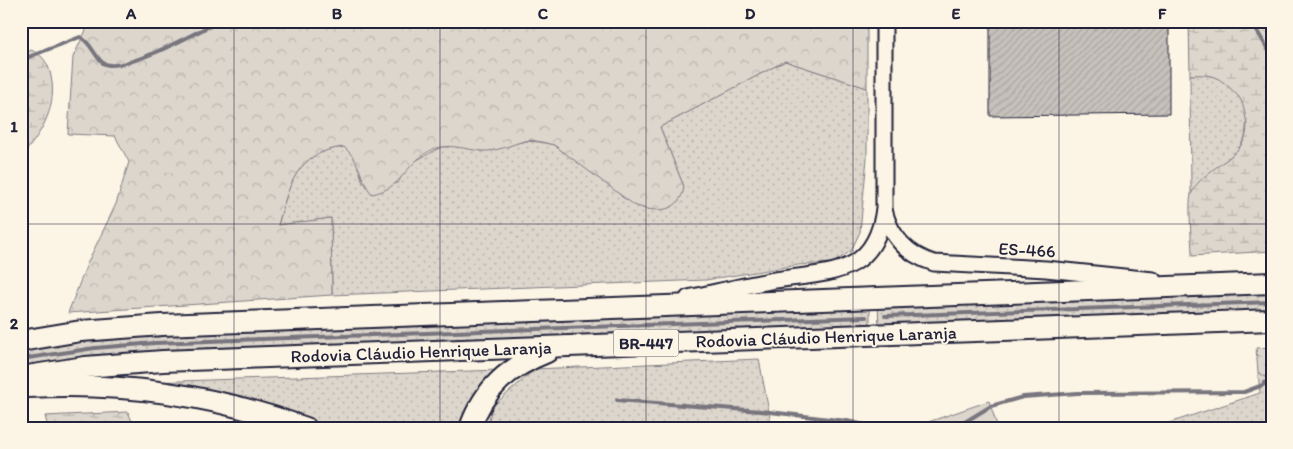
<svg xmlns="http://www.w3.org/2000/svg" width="1293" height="449" font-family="Itim,sans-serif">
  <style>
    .grass { fill: url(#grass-dots); stroke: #7f7c84 }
    .forest { fill: url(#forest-crowns); stroke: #7f7c84 }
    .wetland { fill: url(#wetland-marsh); stroke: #7f7c84 }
    .pitch { fill: #dcd6cc; stroke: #7f7c84 }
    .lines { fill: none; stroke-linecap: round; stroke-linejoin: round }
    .stream { stroke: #78757e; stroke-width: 4 }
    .building { fill: url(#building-hatch); stroke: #22223b }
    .minor-casing { stroke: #22223b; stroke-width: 19 }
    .major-casing { stroke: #22223b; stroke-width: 24 }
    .minor { stroke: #fcf5e5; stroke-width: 15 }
    .major { stroke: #fcf5e5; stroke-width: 20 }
    .grid { fill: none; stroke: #22223b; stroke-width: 1; stroke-opacity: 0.55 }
    .labels { text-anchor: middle; stroke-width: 4; stroke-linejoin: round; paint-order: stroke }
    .shield { fill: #fcf5e5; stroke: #63616e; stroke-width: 1 }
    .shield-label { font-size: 16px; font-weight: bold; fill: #22223b }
    .street-label { font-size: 18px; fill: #22223b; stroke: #fcf5e5 }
    .neatline { fill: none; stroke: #22223b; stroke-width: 2 }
    .grid-label { font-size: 16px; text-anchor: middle; font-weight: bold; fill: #22223b }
  </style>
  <defs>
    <pattern id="grass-dots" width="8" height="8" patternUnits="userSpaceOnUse" patternTransform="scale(1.25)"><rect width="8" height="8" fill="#dcd6cc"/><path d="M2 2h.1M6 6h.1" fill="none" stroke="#bcb7b0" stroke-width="1.8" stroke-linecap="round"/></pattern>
    <pattern id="forest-crowns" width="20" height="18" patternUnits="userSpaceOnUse" patternTransform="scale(1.25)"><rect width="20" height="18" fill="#dcd6cc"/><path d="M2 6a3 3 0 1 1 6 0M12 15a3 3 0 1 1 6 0" fill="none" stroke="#bcb7b0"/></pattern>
    <pattern id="wetland-marsh" width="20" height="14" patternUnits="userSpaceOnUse" patternTransform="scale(1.25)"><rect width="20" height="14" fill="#dcd6cc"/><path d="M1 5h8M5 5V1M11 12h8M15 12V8" fill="none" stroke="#bcb7b0"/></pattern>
    <pattern id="building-hatch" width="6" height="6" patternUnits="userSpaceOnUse" patternTransform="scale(1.25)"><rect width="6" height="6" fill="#c6c1bb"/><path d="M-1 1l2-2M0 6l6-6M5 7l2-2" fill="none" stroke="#aaa6a2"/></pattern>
  </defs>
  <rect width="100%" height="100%" fill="#fcf5e5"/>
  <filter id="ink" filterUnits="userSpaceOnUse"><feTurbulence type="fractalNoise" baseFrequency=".02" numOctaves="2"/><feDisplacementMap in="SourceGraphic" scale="10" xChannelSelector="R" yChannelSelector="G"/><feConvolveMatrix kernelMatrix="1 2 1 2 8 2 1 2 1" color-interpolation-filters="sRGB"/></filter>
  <g filter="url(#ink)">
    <g class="grass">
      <path d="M785,61L867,88V158L860,232L851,251L833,263L798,265L706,280L332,295L331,218L278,226C289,185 295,152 344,147L355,156L363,183H398L405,170L417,160L441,147L456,146L483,151L526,141L540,142L554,145L613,187L622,197L647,210L684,187L660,127Z"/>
      <polygon points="1202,74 1220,78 1241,98 1247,118 1245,137 1238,150 1202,180 1191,195 1190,75"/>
      <polygon points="1272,290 1272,312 879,327 878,304"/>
      <polygon points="870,305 870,327 21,370 21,348 81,338"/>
      <polygon points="759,359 772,428 487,428 492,407 535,369"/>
      <polygon points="500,370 464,428 332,428 288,411 231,395 152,384 151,382"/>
      <polygon points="1258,372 1272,381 1272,428 1154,428 1260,393"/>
    </g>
    <path class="forest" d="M97,21H867V88L785,61L660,127L684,187C680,214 654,213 634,205L554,145C545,143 533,139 524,141C511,145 496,152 482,151C461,149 446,141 426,153C402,169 402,188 372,194C358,177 362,163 344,147C296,152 289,185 278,225L331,218L332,295L68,313L87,264L116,204L129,162L115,136L68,134L73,57L89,24Z"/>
    <g class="wetland">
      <path d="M1189,21H1272V251L1192,256C1192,243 1188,205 1191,195C1202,163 1258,159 1245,114C1243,106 1242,99 1236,94C1219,77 1215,74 1190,75Z"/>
      <path d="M31,50C41,54 47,61 50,72C59,105 42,133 21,157V56Z"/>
      <polygon points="1272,347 1272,381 1258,372 1256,348"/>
      <polygon points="128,412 135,428 48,428 45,416"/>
    </g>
    <polygon class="pitch" points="989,401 998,428 911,428"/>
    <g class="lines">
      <g class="stream">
        <polyline points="1251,21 1272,56"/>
        <path d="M21,60L80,37C91,42 94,56 103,63C121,75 199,31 219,21"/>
        <polyline points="885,316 1272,302"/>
        <polyline points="21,359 95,348 155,343 866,317"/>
        <polyline points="617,400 761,411 847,421 879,428"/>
        <polyline points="955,428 991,406 1023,397 1078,393 1244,392 1263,385 1272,376"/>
      </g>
    </g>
    <polygon class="building" points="990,21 1169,21 1169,114 990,116"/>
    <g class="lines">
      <defs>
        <g id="minor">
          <path d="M884,210C891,238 908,255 934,263L1046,269L1153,280"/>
          <path d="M688,298C717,292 746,285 775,280C828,272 875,277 884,209V21"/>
        </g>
        <g id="major">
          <polyline points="21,341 81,331 162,325 1272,283"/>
          <polyline points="21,377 85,367 163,361 1272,320"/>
          <path d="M28,387C123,382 216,395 306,428"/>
          <path d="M470,428C484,388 509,367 547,352"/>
        </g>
      </defs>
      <use href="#minor" class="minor-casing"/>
      <use href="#major" class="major-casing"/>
      <use href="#minor" class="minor"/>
      <use href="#major" class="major"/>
    </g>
  </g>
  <path class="grid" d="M234,21V428M440,21V428M646,21V428M853,21V428M1059,21V428M21,224H1272"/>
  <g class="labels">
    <rect class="shield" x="613.5" y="329.5" width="65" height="27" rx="4"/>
    <g class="shield-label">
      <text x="646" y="349">BR-447</text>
    </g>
    <g class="street-label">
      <text transform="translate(1027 250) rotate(3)" y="6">ES-466</text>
      <text transform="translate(826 337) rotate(-2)" y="6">Rodovia Cláudio Henrique Laranja</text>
      <text transform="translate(421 352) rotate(-2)" y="6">Rodovia Cláudio Henrique Laranja</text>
    </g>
  </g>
  <rect width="1293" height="449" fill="none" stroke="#fcf5e5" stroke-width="55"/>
  <rect x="28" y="28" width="1238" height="394" class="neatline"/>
  <g class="grid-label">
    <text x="131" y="19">A</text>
    <text x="337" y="19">B</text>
    <text x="543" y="19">C</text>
    <text x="750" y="19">D</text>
    <text x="956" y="19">E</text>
    <text x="1162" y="19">F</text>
    <text x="14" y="132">1</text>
    <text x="14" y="329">2</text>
  </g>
</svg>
